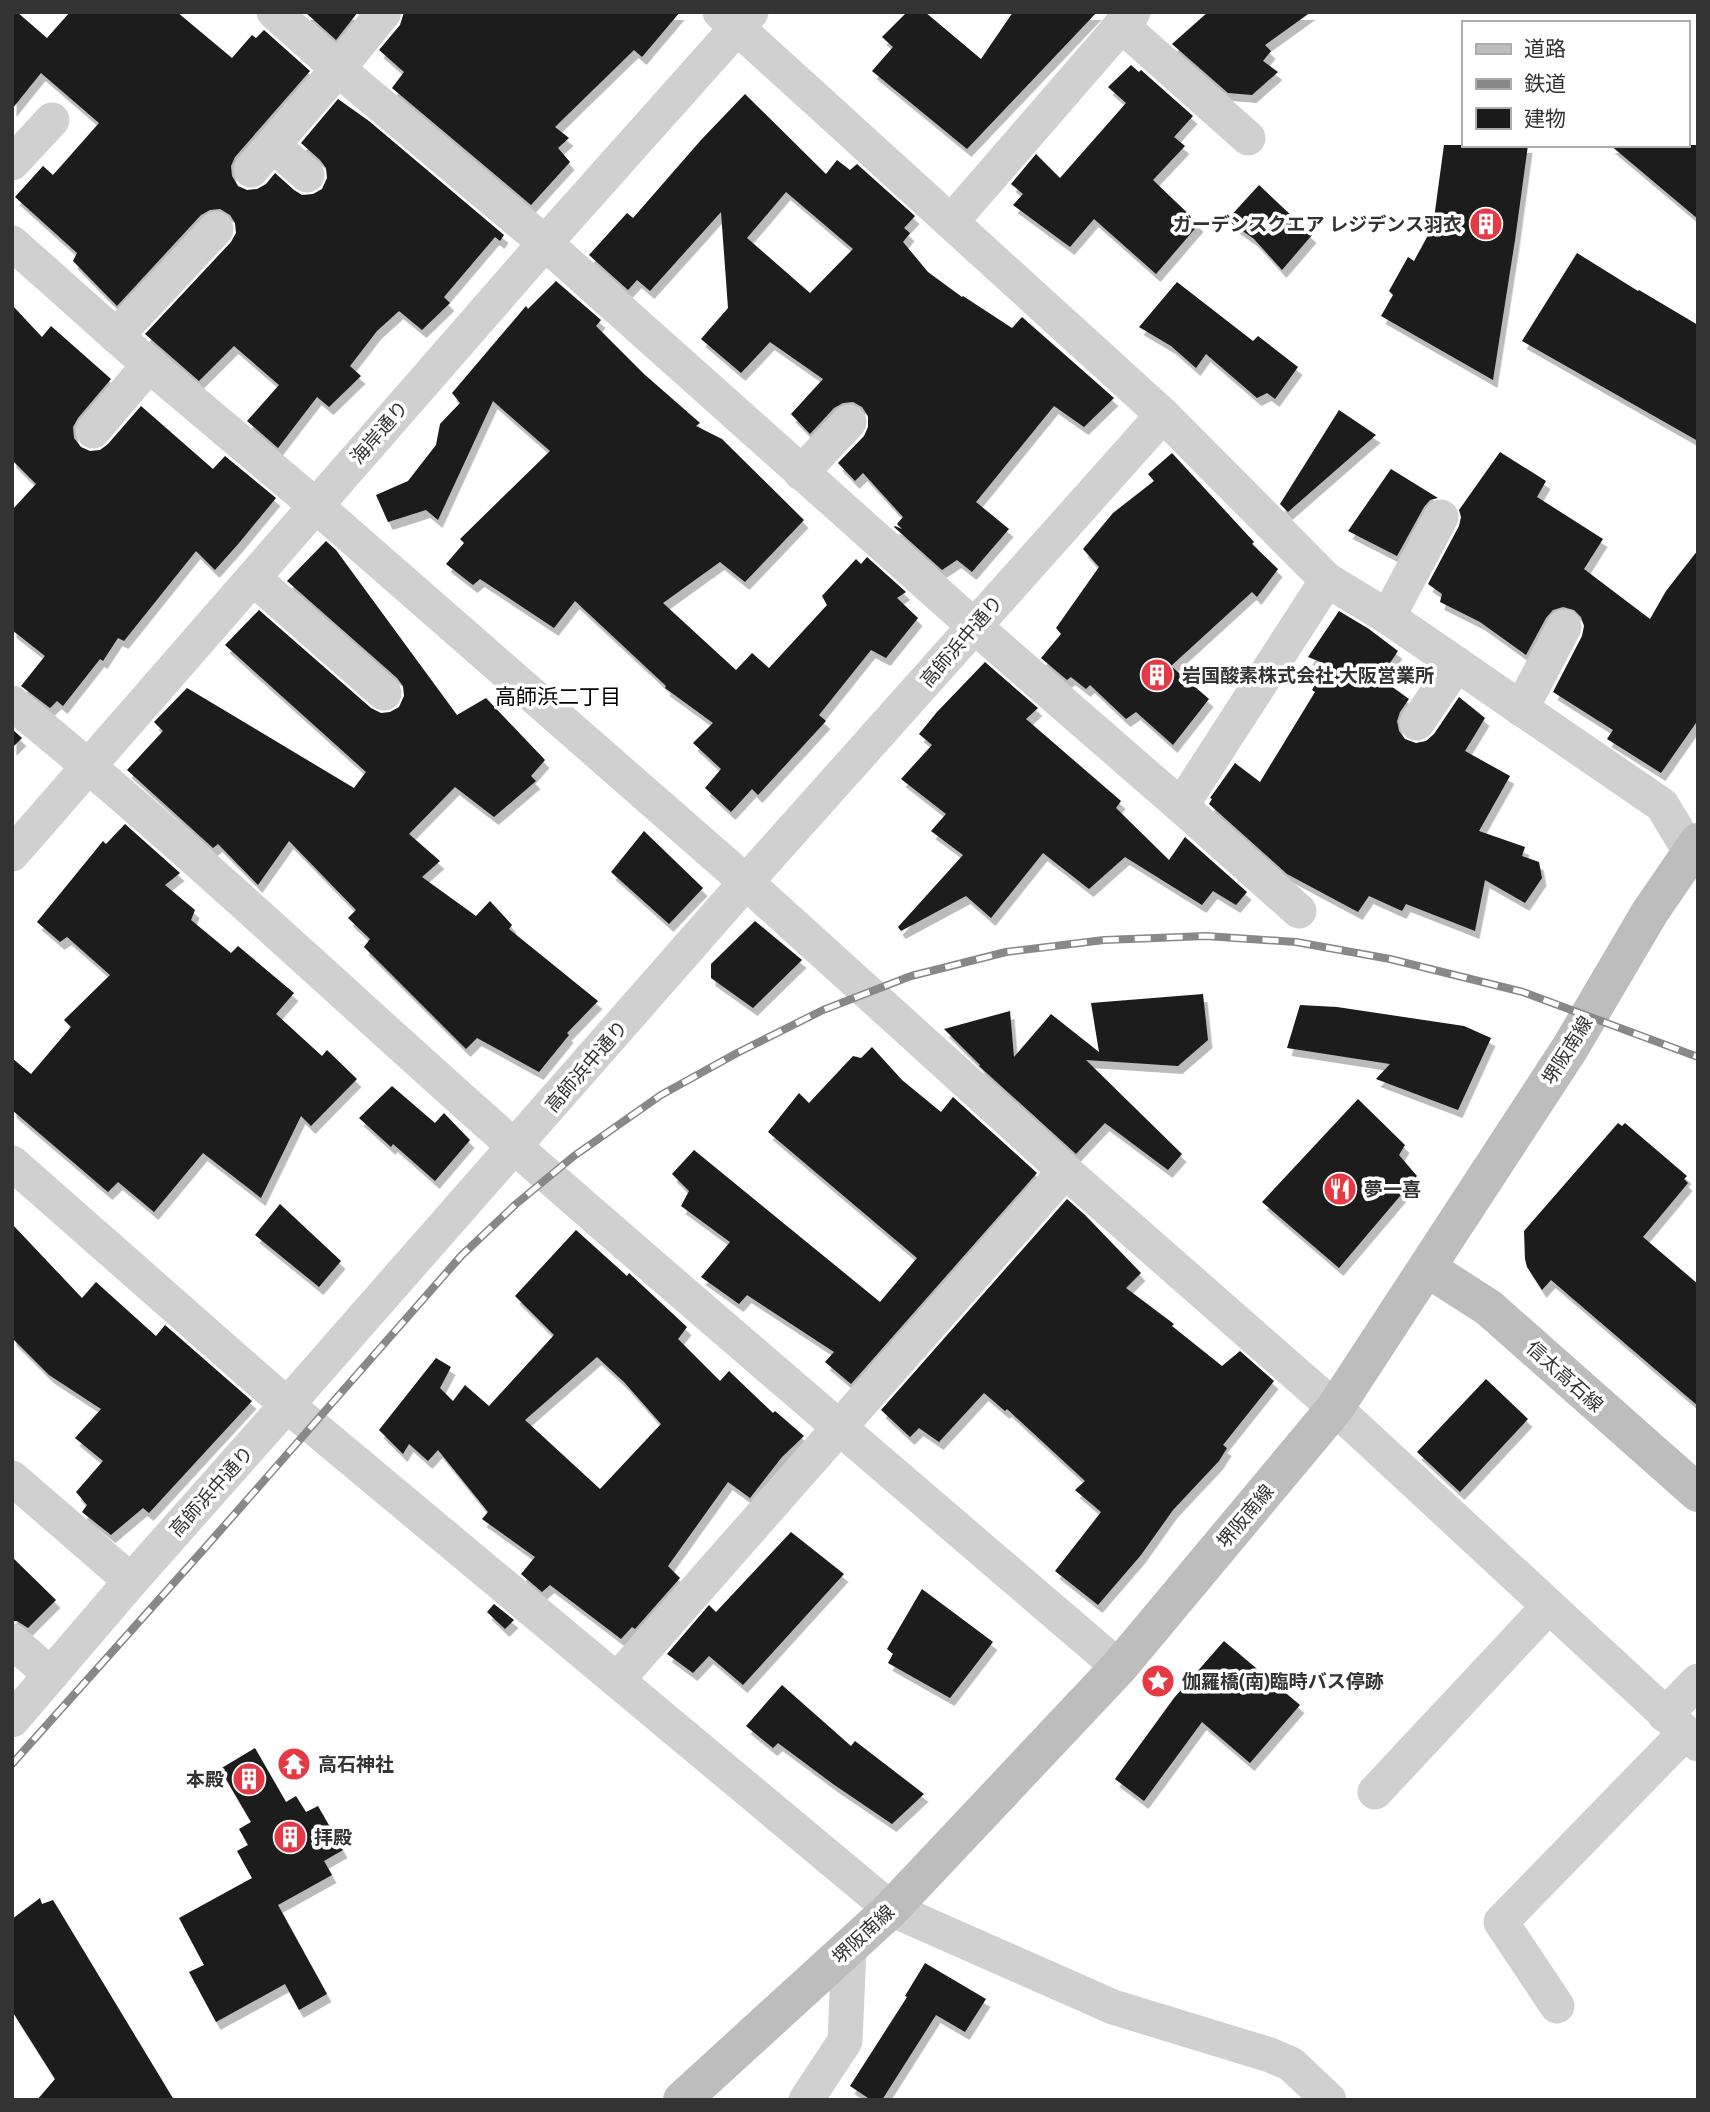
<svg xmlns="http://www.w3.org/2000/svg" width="1710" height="2112" font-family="'Varela Round','Noto Sans JP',sans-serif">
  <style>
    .building { fill: #1a1a1a; fill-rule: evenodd; filter: url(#shadow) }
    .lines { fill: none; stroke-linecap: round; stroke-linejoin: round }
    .street { stroke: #d0d0d0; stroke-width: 35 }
    .secondary { stroke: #bdbdbd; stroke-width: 38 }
    .rail-casing { stroke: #888; stroke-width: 8 }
    .rail { stroke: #fff; stroke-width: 5; stroke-dasharray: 16; stroke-linecap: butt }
    .labels { text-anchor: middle; stroke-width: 7; stroke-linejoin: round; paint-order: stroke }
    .poi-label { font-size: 19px; font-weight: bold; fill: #333; stroke: #fff; text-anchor: start }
    .street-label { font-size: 19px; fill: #333; stroke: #fff }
    .neighbourhood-label { font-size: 21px; fill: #000; stroke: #fff }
  </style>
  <defs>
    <filter id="shadow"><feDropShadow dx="4.5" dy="8" stdDeviation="0" flood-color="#0004"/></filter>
  </defs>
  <rect width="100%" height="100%" fill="#fff"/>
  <g class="building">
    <polygon points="12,12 17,12 47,38 70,12 177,12 232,58 252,35 256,38 264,30 310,71 235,157 231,166 232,176 238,186 247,190 257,189 266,184 275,173 294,190 302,195 313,194 322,189 327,178 326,168 320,160 301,143 338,99 369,121 504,235 500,241 495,237 444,297 450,303 422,330 399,311 377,331 350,366 361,376 329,407 317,397 278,448 247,421 279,385 234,346 199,381 145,334 231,242 236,233 235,223 230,215 220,209 210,210 201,215 117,306 73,261 77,253 15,197 43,166 53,175 99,123 41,73 12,109"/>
    <polygon points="305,12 358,12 336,40"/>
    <polygon points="404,12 680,12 642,57 634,50 555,127 569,138 558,148 570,162 531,205 392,88 404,72 379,50 400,25"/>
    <polygon points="907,12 925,12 981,59 1013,12 1097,12 967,149 872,71 893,47 882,37"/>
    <polygon points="1208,12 1311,12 1265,45 1271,51 1263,61 1278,72 1252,95 1228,93 1172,44"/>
    <polygon points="1131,65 1139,72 1141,70 1193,116 1174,137 1185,146 1153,180 1199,224 1156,274 1094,219 1070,247 1013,205 1023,194 1011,184 1036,154 1060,178 1126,103 1108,87"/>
    <path d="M745,94L826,174L837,160L850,170L857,164L915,216L904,228L910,233L903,242L928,272L962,297L963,296L1012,328L1022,317L1114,398L1084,427L1054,406L976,502L1009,529L972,572L957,560L942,570L894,527L895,526L902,529L897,524L903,517L863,473L855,481L838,463L864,436L868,427V416L862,407L853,402L843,403L834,408L810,434L791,414L823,379L770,342L741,373L701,339L728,308L721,212L650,291L637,280L628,290L589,255L627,213L633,218L701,140ZM786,192L853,249L810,293L747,238Z"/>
    <polygon points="1444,145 1528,145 1515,240 1493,380 1381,316 1393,295 1389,291 1408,257 1414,261 1433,226"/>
    <polygon points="1610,145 1698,145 1698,219"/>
    <polygon points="1259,185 1312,235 1282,270 1254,239 1227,220"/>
    <polygon points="1577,253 1638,291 1639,290 1698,325 1698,441 1522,341"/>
    <polygon points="556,281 601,320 596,326 644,374 700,423 696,426 722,439 804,520 745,582 720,562 663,603 736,670 752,653 769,668 827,605 822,596 856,559 861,564 867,557 906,592 897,598 918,618 886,658 871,650 819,715 826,721 758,795 752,789 731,812 705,788 721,769 693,743 713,723 665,688 666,686 575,601 554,628 480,579 473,585 446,564 464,543 460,539 550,451 493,401 438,520 426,510 388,522 376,495 408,481 436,445 440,424 460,403 452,393 526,306 528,309"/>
    <polygon points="1177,282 1253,341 1258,336 1298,367 1275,399 1267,393 1257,398 1206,354 1196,368 1171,346 1139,327"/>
    <polygon points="12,305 42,337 51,326 111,379 78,418 73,427 74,438 81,447 90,451 100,450 108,444 141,406 213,469 225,456 276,498 239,543 215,570 196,551 124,641 118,638 103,661 100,659 63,706 57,701 50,708 21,686 45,656 12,630 12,510 36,484 12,460"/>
    <polygon points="1339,410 1376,435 1288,512 1280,504"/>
    <polygon points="1500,452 1546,481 1537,497 1603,539 1584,569 1650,619 1666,591 1698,550 1698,720 1661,773 1607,739 1613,730 1553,692 1582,636 1584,626 1581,617 1574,610 1563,607 1553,610 1546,618 1526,655 1480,622 1440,602 1442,594 1428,584 1459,526 1461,517 1459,510"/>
    <polygon points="1172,453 1254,542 1252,544 1278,569 1257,597 1252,592 1171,666 1209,699 1173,745 1136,712 1126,719 1090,685 1086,689 1071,677 1067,680 1041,658 1061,634 1056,628 1099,567 1083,549 1113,513 1154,481 1148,474"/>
    <polygon points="1391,469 1438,498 1430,500 1424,507 1397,556 1348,531"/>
    <polygon points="326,541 336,550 457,715 486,698 545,760 531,776 536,781 494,817 455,787 409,834 440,861 422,877 476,916 490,901 512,925 509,929 598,1001 567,1033 569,1035 539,1072 477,1038 466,1049 364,947 370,939 348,918 356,910 289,841 258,885 218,844 213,848 127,770 163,731 154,722 187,688 354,788 366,772 225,645 259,610 371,708 381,713 390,712 399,707 404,696 403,686 397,678 287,581"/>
    <polygon points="1339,611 1369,629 1398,651 1380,678 1409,699 1400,712 1397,721 1399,731 1405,739 1416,743 1426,741 1434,734 1459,697 1485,718 1465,751 1510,776 1479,831 1525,847 1522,856 1539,862 1542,878 1525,903 1485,880 1475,931 1406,904 1402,911 1369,896 1358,912 1287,874 1209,804 1212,799 1210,798 1235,763 1260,782 1315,692 1312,690 1326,664 1308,657"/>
    <polygon points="985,662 1038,708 1026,719 1121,801 1116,808 1169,860 1185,837 1247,892 1236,905 1213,891 1202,905 1125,857 1089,889 1043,853 991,918 966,896 901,931 898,927 963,855 931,831 946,814 901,779 932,745 919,734 937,712"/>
    <polygon points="12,729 22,738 12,748"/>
    <polygon points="125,824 180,873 165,885 195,910 191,920 231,953 238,946 294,993 276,1014 322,1056 327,1050 357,1079 311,1126 301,1116 261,1198 203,1153 154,1212 118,1182 108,1192 12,1110 12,1058 31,1074 71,1027 64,1020 110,975 67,937 60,942 37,922 103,841 106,844"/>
    <polygon points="644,831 703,888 669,924 611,872"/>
    <polygon points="755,921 802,960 753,1008 711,978 711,964"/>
    <polygon points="1203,994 1208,1040 1178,1066 1086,1060 1182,1154 1168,1170 1105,1123 1076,1154 979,1066 980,1065 944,1029 1010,1011 1014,1057 1051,1014 1099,1052 1091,1003"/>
    <polygon points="1300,1005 1337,1007 1464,1026 1491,1038 1458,1110 1376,1079 1390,1064 1287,1048"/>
    <polygon points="872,1047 902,1080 941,1112 953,1097 1037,1173 851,1384 825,1362 834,1352 747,1295 739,1304 701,1277 730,1242 681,1206 689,1191 672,1174 694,1150 880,1302 917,1258 768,1132 799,1093 809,1103 853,1056 861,1058"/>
    <polygon points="392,1086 435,1123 444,1113 470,1140 435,1181 393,1144 391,1147 359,1118"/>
    <polygon points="1358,1099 1405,1145 1399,1155 1417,1176 1339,1268 1262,1202"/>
    <polygon points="1618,1123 1622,1126 1625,1123 1687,1176 1684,1179 1688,1183 1643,1237 1698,1284 1698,1406 1551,1280 1542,1290 1527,1267 1525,1259 1524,1231"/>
    <polygon points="1067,1199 1085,1215 1141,1273 1126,1288 1174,1324 1172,1326 1222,1366 1240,1351 1274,1381 1223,1445 1227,1448 1219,1461 1173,1510 1141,1555 1098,1605 1055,1571 1101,1512 1075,1490 1085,1481 1007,1409 1005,1411 984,1393 939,1442 919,1428 910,1437 881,1410"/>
    <polygon points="280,1204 341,1261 319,1287 255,1235"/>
    <polygon points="12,1224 82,1298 96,1282 156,1336 165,1325 252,1401 149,1513 143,1508 111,1535 82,1512 87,1505 76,1492 103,1461 75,1438 101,1409 49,1375 12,1338"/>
    <path d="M576,1230L627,1276L629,1273L687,1327L678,1339L720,1381L729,1371L773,1413L775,1411L804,1436L782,1457L750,1498L728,1482L668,1566L680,1578L635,1629L632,1627L621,1639L550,1585L542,1592L521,1574L535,1557L482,1519L488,1512L438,1450L428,1461L409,1444L403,1454L379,1430L436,1358L451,1367L440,1388L453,1401L465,1385L489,1406L554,1335L515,1296ZM597,1357L624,1382L661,1424L600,1489L525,1420Z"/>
    <polygon points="1486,1379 1528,1419 1460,1492 1417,1452"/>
    <polygon points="791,1532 844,1574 743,1685 709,1656 693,1673 667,1654 709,1605 716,1612"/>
    <polygon points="12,1557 56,1600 28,1628 17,1621 12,1621"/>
    <polygon points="922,1589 993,1642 950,1698 888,1663 893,1654 887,1649"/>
    <polygon points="494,1604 514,1620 505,1629 487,1612"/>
    <polygon points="1224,1641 1300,1705 1250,1763 1202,1722 1144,1801 1115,1779 1174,1698"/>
    <polygon points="782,1685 851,1746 855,1741 924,1794 892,1824 833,1784 778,1743 773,1748 746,1726"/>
    <polygon points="255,1748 286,1802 296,1796 306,1812 318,1806 343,1850 324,1861 332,1875 278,1905 327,1994 299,2010 285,1984 216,2022 189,1972 204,1965 179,1918 252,1878 237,1851 248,1845 239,1829 251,1822 220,1769"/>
    <polygon points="40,1898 42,1904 53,1900 174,2100 37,2100 55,2079 12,2011 12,1919"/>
    <polygon points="925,1963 986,1999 965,2032 936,2015 882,2100 871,2100 850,2086 907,1997 905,1996"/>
  </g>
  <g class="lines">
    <g class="street">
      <polyline points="274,12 338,69 545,243 974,626 1181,806 1327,580"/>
      <polyline points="720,12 1163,415 1327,580 1388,617 1662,805 1691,853"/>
      <polyline points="1121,25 1248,138"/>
      <polyline points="273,145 307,175"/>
      <polyline points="12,163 52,120"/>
      <polyline points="251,170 338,69 384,12"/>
      <polyline points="951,222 1133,12"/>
      <polyline points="12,243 149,365 315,505 746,882 1065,1171 1335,1408 1698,1744"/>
      <polyline points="116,336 216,229"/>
      <polyline points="93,431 149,365"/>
      <polyline points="801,473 849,422"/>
      <polyline points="253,578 384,693"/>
      <polyline points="1388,617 1441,517"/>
      <path d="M12,703C186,844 347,999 515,1147C715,1322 917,1494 1119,1667"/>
      <polyline points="1521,709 1564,627"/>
      <polyline points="1417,723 1457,664"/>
      <polyline points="1181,806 1299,911"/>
      <polyline points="12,854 545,243 751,12"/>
      <polyline points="12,1163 287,1405 891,1909 1113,2007 1270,2055 1291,2064 1329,2100"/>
      <polyline points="12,1478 131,1581"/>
      <polyline points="12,1641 51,1675"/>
      <polyline points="617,1680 1065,1171"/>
      <polyline points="1665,1715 1698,1681"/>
      <polyline points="12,1720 131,1581 287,1405 746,882 1163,415"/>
      <polyline points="1375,1792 1549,1606"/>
      <polyline points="1557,2006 1501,1922 1685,1733"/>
      <polyline points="806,2100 845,2041 849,1948"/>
    </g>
    <g class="secondary">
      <polyline points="1427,1268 1489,1308 1698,1493"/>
      <polyline points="682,2100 891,1909 1119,1667 1335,1408 1570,1048 1650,912 1698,842"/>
    </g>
    <defs>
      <polyline id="rail" points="12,1764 204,1549 461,1256 516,1204 574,1156 661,1095 737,1053 823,1010 911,976 1006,952 1104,940 1206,936 1296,942 1390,959 1523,992 1698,1057"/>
    </defs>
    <use href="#rail" class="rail-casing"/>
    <use href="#rail" class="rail"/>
  </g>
  <defs>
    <symbol id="building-disc" viewBox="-11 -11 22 22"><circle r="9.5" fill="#e63946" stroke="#fff"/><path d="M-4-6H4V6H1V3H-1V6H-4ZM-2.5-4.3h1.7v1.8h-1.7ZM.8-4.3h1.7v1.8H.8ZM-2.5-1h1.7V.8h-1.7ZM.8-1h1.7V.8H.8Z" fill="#fff"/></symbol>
    <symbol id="restaurant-disc" viewBox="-11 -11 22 22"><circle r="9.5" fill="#e63946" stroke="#fff"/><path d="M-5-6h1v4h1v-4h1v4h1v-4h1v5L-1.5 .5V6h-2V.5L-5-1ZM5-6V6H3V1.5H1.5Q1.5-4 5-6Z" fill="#fff"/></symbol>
    <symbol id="sight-disc" viewBox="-11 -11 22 22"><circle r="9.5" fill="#e63946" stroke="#fff"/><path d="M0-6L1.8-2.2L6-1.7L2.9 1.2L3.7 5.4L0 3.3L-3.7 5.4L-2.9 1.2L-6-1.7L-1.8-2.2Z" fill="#fff"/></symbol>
    <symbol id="temple-disc" viewBox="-11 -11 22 22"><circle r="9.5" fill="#e63946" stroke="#fff"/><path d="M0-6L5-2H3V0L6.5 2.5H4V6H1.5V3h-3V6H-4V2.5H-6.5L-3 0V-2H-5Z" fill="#fff"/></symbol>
  </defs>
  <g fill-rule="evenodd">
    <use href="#building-disc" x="1467" y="205" width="38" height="38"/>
    <use href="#building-disc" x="1138" y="656" width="38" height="38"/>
    <use href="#restaurant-disc" x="1321" y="1170" width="38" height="38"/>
    <use href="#sight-disc" x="1139" y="1662" width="38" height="38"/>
    <use href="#temple-disc" x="275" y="1745" width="38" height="38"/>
    <use href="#building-disc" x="230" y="1760" width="38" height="38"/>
    <use href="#building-disc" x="271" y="1818" width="38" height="38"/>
  </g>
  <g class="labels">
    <g class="poi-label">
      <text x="1462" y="231" text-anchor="end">ガーデンスクエア レジデンス羽衣</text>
      <text x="1182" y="682">岩国酸素株式会社 大阪営業所</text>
      <text x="1364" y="1196">夢一喜</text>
      <text x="1182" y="1688">伽羅橋(南)臨時バス停跡</text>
      <text x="318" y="1771">高石神社</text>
      <text x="224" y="1786" text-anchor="end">本殿</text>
      <text x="314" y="1844">拝殿</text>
    </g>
    <g class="street-label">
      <text transform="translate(379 432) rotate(-49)" y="7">海岸通り</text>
      <text transform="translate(961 641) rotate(-49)" y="7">高師浜中通り</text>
      <text transform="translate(1567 1050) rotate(-58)" y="7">堺阪南線</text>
      <text transform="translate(586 1066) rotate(-49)" y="7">高師浜中通り</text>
      <text transform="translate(1565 1376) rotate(42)" y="7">信太高石線</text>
      <text transform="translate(211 1491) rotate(-48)" y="7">高師浜中通り</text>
      <text transform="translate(1245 1516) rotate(-50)" y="7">堺阪南線</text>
      <text transform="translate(863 1934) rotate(-43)" y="7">堺阪南線</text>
    </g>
    <g class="neighbourhood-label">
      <text x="558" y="704">高師浜二丁目</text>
    </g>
  </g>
  <rect width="1710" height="2112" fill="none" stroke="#333333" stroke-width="28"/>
  <rect x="1462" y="21" width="228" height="126" fill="#ffffff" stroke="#adadad" stroke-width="2"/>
  <rect x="1476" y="44" width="35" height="10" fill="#bdbdbd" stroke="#adadad" stroke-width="2"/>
  <text x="1524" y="56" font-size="21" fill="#333333">道路</text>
  <rect x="1476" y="79" width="35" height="10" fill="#888888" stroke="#adadad" stroke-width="2"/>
  <text x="1524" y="91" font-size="21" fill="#333333">鉄道</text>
  <rect x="1476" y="108" width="35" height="21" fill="#1a1a1a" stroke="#adadad" stroke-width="2"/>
  <text x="1524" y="126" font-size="21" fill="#333333">建物</text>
</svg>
